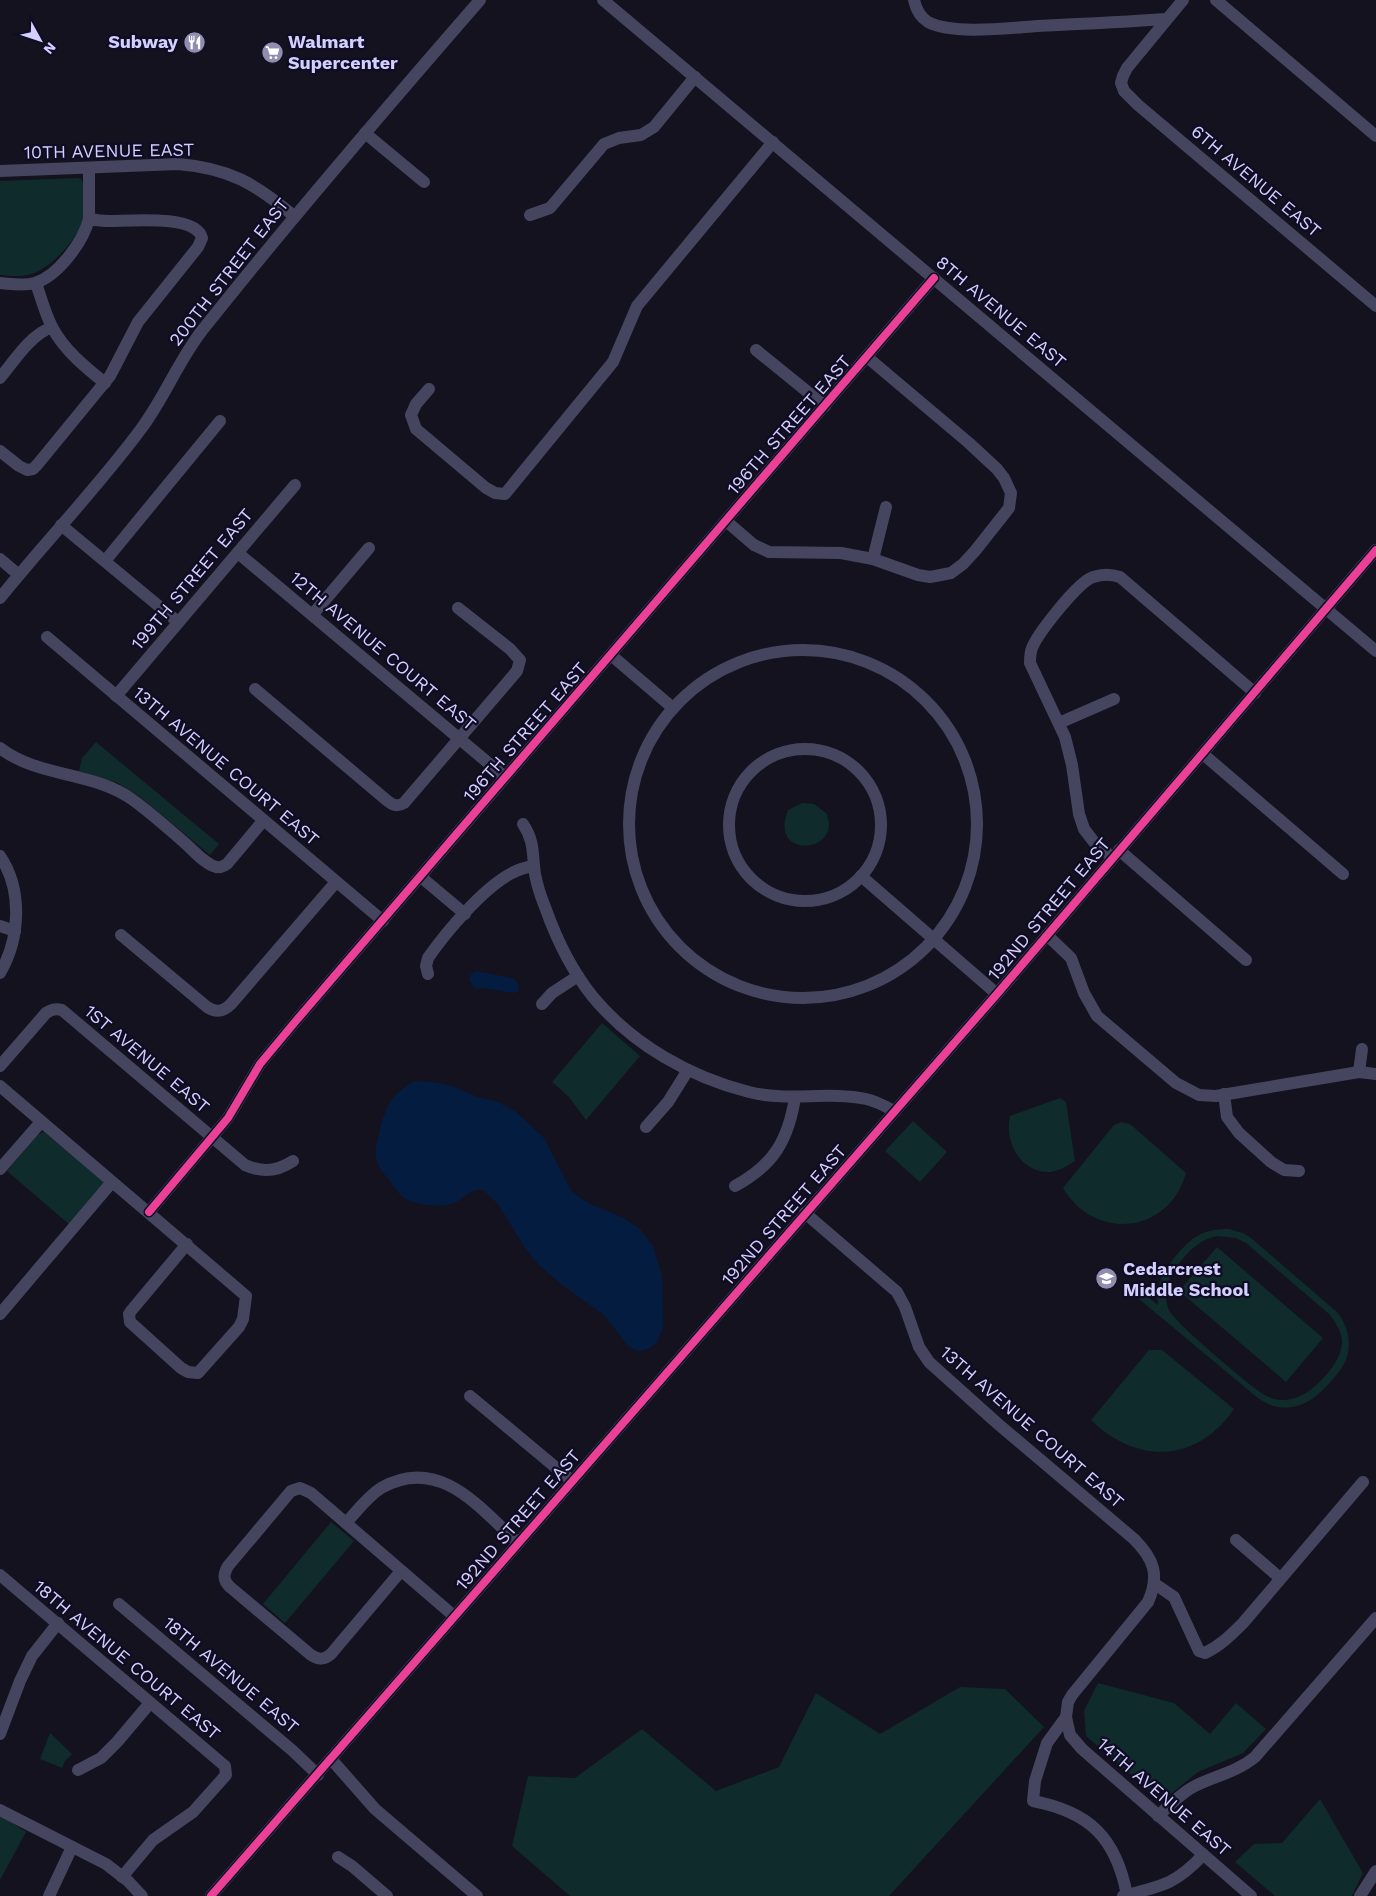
<svg xmlns="http://www.w3.org/2000/svg" width="1376" height="1896" font-family="'Work Sans',sans-serif">
  <style>
    .green { fill: #0f2b2b; fill-rule: evenodd }
    .water { fill: #051c41 }
    .lines { fill: none; stroke-linecap: round; stroke-linejoin: round }
    .minor { stroke: #454560; stroke-width: 12 }
    .cycleway-casing { stroke: #0f0c24; stroke-width: 11 }
    .cycleway { stroke: #ea4096; stroke-width: 8 }
    .labels { text-anchor: middle; stroke-width: 4.5; stroke-linejoin: round; paint-order: stroke }
    .poi-label { font-size: 18px; font-weight: bold; fill: #d3cfff; stroke: #0f0c24; text-anchor: start }
    .street-label { font-size: 18px; fill: #d3cfff; stroke: #0f0c24 }
  </style>
  <rect width="100%" height="100%" fill="#13121e"/>
  <g class="green">
    <path d="M77,178L81,179L83,183C84,193 86,208 84,218C78,238 52,268 31,274C23,277 9,276 0,275V181Z"/>
    <polygon points="96,742 219,844 210,855 139,796 118,783 79,771 82,758"/>
    <path d="M802,803L814,804L827,814C828,818 829,823 829,826C827,854 770,855 788,810Z"/>
    <polygon points="602,1023 640,1056 586,1120 568,1096 552,1082"/>
    <path d="M1060,1098L1066,1102L1075,1161C1067,1166 1059,1171 1050,1172C1020,1173 1004,1141 1010,1116Z"/>
    <polygon points="913,1121 947,1152 920,1182 885,1151"/>
    <path d="M1121,1122L1130,1124L1186,1173C1169,1234 1095,1242 1063,1188L1114,1125Z"/>
    <polygon points="44,1132 104,1181 102,1187 70,1225 7,1171 37,1135"/>
    <path d="M1229,1229L1243,1233L1251,1238L1337,1312C1346,1323 1351,1338 1348,1352C1346,1363 1340,1371 1333,1379C1318,1397 1299,1413 1273,1406C1266,1404 1259,1399 1253,1394L1139,1299L1144,1294L1158,1305C1157,1297 1157,1289 1160,1282C1165,1267 1185,1242 1199,1235C1208,1230 1219,1229 1229,1229ZM1217,1236L1236,1238L1246,1243L1329,1314C1335,1322 1341,1330 1342,1341C1342,1354 1334,1366 1326,1375C1309,1394 1288,1409 1263,1394C1248,1384 1175,1323 1169,1310C1161,1291 1169,1276 1181,1261C1191,1249 1201,1239 1217,1236Z"/>
    <polygon points="1217,1247 1323,1338 1286,1382 1179,1291"/>
    <path d="M1162,1350L1234,1409C1197,1463 1137,1465 1091,1420L1149,1350Z"/>
    <polygon points="331,1522 354,1541 285,1623 263,1604"/>
    <polygon points="1098,1683 1174,1703 1210,1734 1236,1703 1266,1729 1243,1753 1198,1772 1162,1801 1086,1736 1084,1711"/>
    <polygon points="960,1687 1005,1689 1044,1727 889,1896 570,1896 512,1846 528,1776 575,1778 642,1729 716,1791 779,1767 816,1693 880,1734"/>
    <polygon points="50,1733 72,1754 65,1761 62,1768 40,1759"/>
    <polygon points="1320,1799 1363,1873 1352,1896 1275,1896 1235,1862 1254,1844 1282,1843"/>
    <polygon points="0,1815 26,1832 0,1880"/>
  </g>
  <g class="water">
    <polygon points="476,971 512,978 517,981 519,989 517,992 513,993 485,988 475,989 469,980 471,974"/>
    <path d="M414,1081L432,1082L452,1086L478,1097L498,1102L515,1111L544,1138L572,1192L588,1203L624,1218L640,1229L653,1246L662,1276L663,1328L656,1344L648,1349L638,1351L629,1347L604,1315L561,1284L538,1264L525,1248L498,1204L483,1190C469,1190 467,1196 456,1202C444,1208 427,1206 414,1202C403,1199 397,1192 391,1183C385,1175 377,1166 376,1157C375,1149 377,1141 379,1134C385,1107 390,1096 414,1081Z"/>
  </g>
  <g class="lines">
    <g class="minor">
      <polyline points="603,0 1376,651"/>
      <path d="M914,0C916,9 920,17 928,22C952,35 1009,28 1037,26C1080,24 1123,22 1166,19"/>
      <polyline points="1183,0 1127,68 1123,76 1121,83 1124,91 1138,105 1376,306"/>
      <polyline points="1216,0 1376,136"/>
      <polyline points="365,133 424,182"/>
      <path d="M0,171L178,164C229,168 256,184 294,216"/>
      <polyline points="530,215 550,208 604,144 619,138 641,135 654,127 695,77"/>
      <path d="M0,283C11,284 25,286 35,283C58,276 83,242 89,219V169"/>
      <path d="M36,283C41,298 45,313 52,327C64,350 85,367 105,383"/>
      <polyline points="756,350 825,406"/>
      <path d="M0,378C16,359 29,336 52,327"/>
      <polyline points="429,389 416,404 411,415 416,429 486,488 495,493 505,494 613,362 637,306 773,142"/>
      <path d="M0,451L19,466L27,470L33,469L37,465L110,376L138,322L198,247L202,238C196,214 128,221 109,221C102,221 95,220 89,219"/>
      <polyline points="726,521 754,545 769,552 841,553 873,559 918,575 930,577 951,573 963,564 975,551 1009,508 1011,493 1004,478 997,469 969,443 867,357"/>
      <polyline points="61,525 178,622"/>
      <polyline points="238,553 505,777"/>
      <polyline points="0,559 19,575"/>
      <polyline points="873,559 886,507"/>
      <polyline points="105,561 220,421"/>
      <path d="M0,598C46,541 98,487 141,429C165,397 179,359 204,328C293,216 386,108 480,0"/>
      <polyline points="313,614 369,548"/>
      <polyline points="47,637 383,921"/>
      <circle cx="803" cy="824" r="174"/>
      <polyline points="611,655 673,708"/>
      <path d="M255,689L384,798C391,804 396,808 404,803L517,671L520,660L510,649L458,608"/>
      <polyline points="116,696 295,485"/>
      <polyline points="1059,723 1114,699"/>
      <path d="M0,748C39,778 93,771 133,800C152,814 169,829 186,844C195,852 205,864 216,867C221,868 223,866 227,864L263,821"/>
      <circle cx="805" cy="825" r="76"/>
      <polyline points="1203,754 1343,874"/>
      <path d="M523,824C535,842 532,854 535,874C537,885 541,897 545,907C556,938 572,971 593,997C633,1045 690,1077 749,1092C788,1102 828,1091 866,1099C876,1101 885,1106 894,1111"/>
      <polyline points="1119,850 1246,960"/>
      <path d="M0,856C23,890 20,939 0,973"/>
      <path d="M1113,858L1094,842L1084,829L1079,814L1072,765L1065,737L1030,663C1030,657 1030,653 1032,648C1038,633 1078,582 1093,577C1102,574 1111,574 1120,577L1255,693"/>
      <polyline points="861,876 997,994"/>
      <polyline points="421,877 465,914"/>
      <polyline points="0,926 15,931"/>
      <path d="M121,935L207,1007C216,1013 223,1012 231,1004L336,882"/>
      <polyline points="1047,935 1071,958 1084,993 1097,1016 1176,1083 1199,1095 1216,1096 1359,1072 1376,1074"/>
      <path d="M428,974L426,966L428,958C446,932 484,887 512,873C519,869 527,867 534,866"/>
      <polyline points="542,1004 552,993 578,976"/>
      <path d="M0,1066L46,1013C51,1010 55,1008 62,1010L245,1165C262,1173 278,1171 293,1161"/>
      <polyline points="1359,1072 1362,1049"/>
      <polyline points="0,1086 246,1296 243,1319 239,1327 198,1373 188,1372 181,1368 130,1322 129,1314 131,1311 187,1244"/>
      <polyline points="1224,1094 1227,1117 1239,1133 1271,1162 1284,1170 1299,1171"/>
      <polyline points="646,1127 668,1102 688,1070"/>
      <polyline points="0,1169 41,1122"/>
      <path d="M735,1186C774,1165 788,1140 795,1098"/>
      <polyline points="149,1212 228,1118 260,1064 295,1022 934,278"/>
      <path d="M805,1213L897,1292L905,1307L919,1347L929,1362L998,1424L1134,1539C1154,1559 1160,1575 1148,1602L1072,1695L1068,1702L1066,1717L1047,1743L1035,1781L1033,1801C1090,1812 1116,1838 1127,1895"/>
      <polyline points="0,1314 112,1182"/>
      <polyline points="470,1396 572,1481"/>
      <path d="M346,1523C357,1511 367,1497 381,1488C439,1455 479,1507 518,1543"/>
      <polyline points="1236,1540 1280,1578"/>
      <path d="M401,1571L331,1654C324,1660 319,1660 311,1655L230,1587C223,1580 223,1575 228,1566L291,1491L300,1488L311,1493L454,1616"/>
      <polyline points="0,1575 225,1766 226,1775 193,1812 153,1840 122,1877"/>
      <path d="M1155,1584L1174,1597L1199,1651L1205,1653C1220,1646 1231,1635 1243,1623L1363,1482"/>
      <polyline points="119,1604 293,1751 318,1775"/>
      <polyline points="1066,1717 1070,1735 1082,1749 1251,1896"/>
      <polyline points="0,1734 20,1681 32,1656 58,1623"/>
      <polyline points="331,1759 375,1809 477,1896"/>
      <polyline points="78,1770 101,1758 117,1742 150,1703"/>
      <polyline points="0,1810 106,1864 128,1881 142,1896"/>
      <path d="M1158,1816C1170,1805 1181,1793 1195,1786C1215,1776 1237,1772 1255,1757L1376,1618"/>
      <polyline points="338,1857 352,1866 387,1896"/>
      <polyline points="49,1896 72,1847"/>
      <polyline points="211,1896 997,994 1376,550"/>
      <path d="M1123,1896C1161,1886 1175,1885 1203,1855"/>
      <polyline points="1360,1896 1376,1871"/>
    </g>
    <defs>
      <g id="cycleway">
        <polyline points="149,1212 228,1118 260,1064 295,1022 934,278"/>
        <polyline points="211,1896 997,994 1376,550"/>
      </g>
    </defs>
    <use href="#cycleway" class="cycleway-casing"/>
    <use href="#cycleway" class="cycleway"/>
  </g>
  <defs>
    <symbol id="restaurant-disc" viewBox="-11 -11 22 22"><circle r="9.5" fill="#908db0" stroke="#0f0c24"/><path d="M-5-6h1v4h1v-4h1v4h1v-4h1v5L-1.5 .5V6h-2V.5L-5-1ZM5-6V6H3V1.5H1.5Q1.5-4 5-6Z" fill="#fff"/></symbol>
    <symbol id="supermarket-disc" viewBox="-11 -11 22 22"><circle r="9.5" fill="#908db0" stroke="#0f0c24"/><path d="M-6-5.5h2.5l.6 2H6L4.5 2H-2.5L-4.4-4H-6ZM-1.5 3.2a1.3 1.3 0 1 0 .1 0ZM3 3.2a1.3 1.3 0 1 0 .1 0Z" fill="#fff"/></symbol>
    <symbol id="school-disc" viewBox="-11 -11 22 22"><circle r="9.5" fill="#908db0" stroke="#0f0c24"/><path d="M0-5L7-2L0 1L-7-2ZM-4 1L0 2.5L4 1V4Q0 6-4 4Z" fill="#fff"/></symbol>
  </defs>
  <g fill-rule="evenodd">
    <use href="#restaurant-disc" x="182" y="30" width="25" height="25"/>
    <use href="#supermarket-disc" x="260" y="40" width="25" height="25"/>
    <use href="#school-disc" x="1094" y="1266" width="25" height="25"/>
  </g>
  <g class="labels">
    <g class="poi-label">
      <text x="178" y="48" text-anchor="end">Subway</text>
      <text x="288" y="48">Walmart<tspan x="288" dy="21">Supercenter</tspan></text>
      <text x="1123" y="1275">Cedarcrest<tspan x="1123" dy="21">Middle School</tspan></text>
    </g>
    <g class="street-label">
      <text transform="translate(109 151) rotate(-1)" y="6">10TH AVENUE EAST</text>
      <text transform="translate(1256 181) rotate(40)" y="6">6TH AVENUE EAST</text>
      <text transform="translate(229 272) rotate(-52)" y="6">200TH STREET EAST</text>
      <text transform="translate(1001 312) rotate(40)" y="6">8TH AVENUE EAST</text>
      <text transform="translate(789 425) rotate(-49)" y="6">196TH STREET EAST</text>
      <text transform="translate(192 579) rotate(-50)" y="6">199TH STREET EAST</text>
      <text transform="translate(383 651) rotate(40)" y="6">12TH AVENUE COURT EAST</text>
      <text transform="translate(525 732) rotate(-49)" y="6">196TH STREET EAST</text>
      <text transform="translate(226 766) rotate(40)" y="6">13TH AVENUE COURT EAST</text>
      <text transform="translate(1049 909) rotate(-50)" y="6">192ND STREET EAST</text>
      <text transform="translate(147 1059) rotate(40)" y="6">1ST AVENUE EAST</text>
      <text transform="translate(784 1215) rotate(-49)" y="6">192ND STREET EAST</text>
      <text transform="translate(1032 1427) rotate(41)" y="6">13TH AVENUE COURT EAST</text>
      <text transform="translate(518 1520) rotate(-49)" y="6">192ND STREET EAST</text>
      <text transform="translate(127 1660) rotate(40)" y="6">18TH AVENUE COURT EAST</text>
      <text transform="translate(231 1675) rotate(40)" y="6">18TH AVENUE EAST</text>
      <text transform="translate(1164 1797) rotate(41)" y="6">14TH AVENUE EAST</text>
    </g>
  </g>
  <g transform="translate(40 40) rotate(130)" stroke="#0f0c24" stroke-width="4" paint-order="stroke">
  <path d="M0-4L9 19L0 12L-9 19Z" fill="#d3cfff"/>
  <text y="-8" font-size="14" font-weight="bold" text-anchor="middle" fill="#d3cfff">N</text>
  </g>
</svg>
